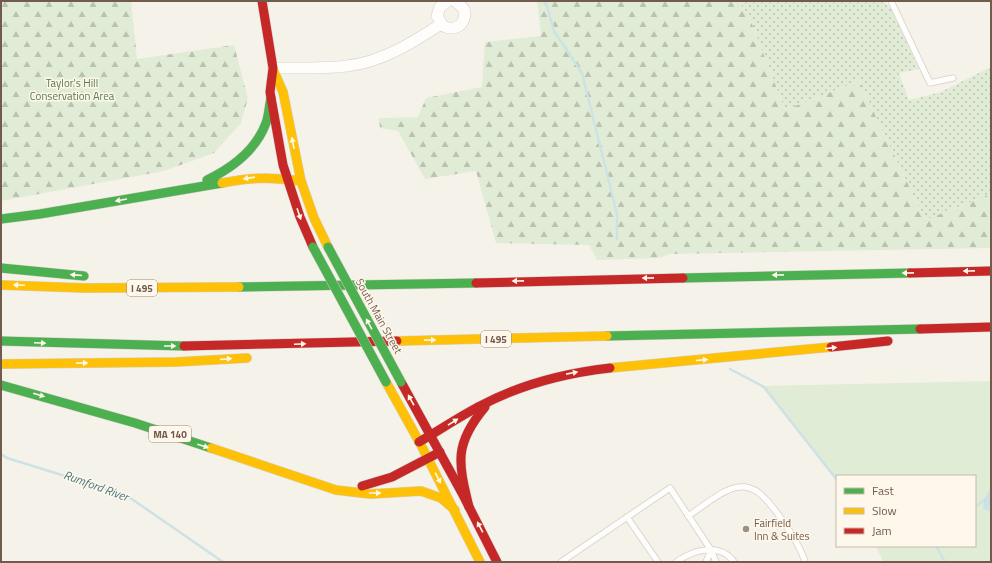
<svg xmlns="http://www.w3.org/2000/svg" width="992" height="563" font-family="'Titillium Web',sans-serif">
  <style>
    .grass { fill: url(#grass-dots) }
    .forest { fill: url(#forest-firs) }
    .park { fill: #e1ecd6 }
    .water { fill: url(#water-ripples) }
    .lines { fill: none; stroke-linecap: round; stroke-linejoin: round }
    .stream { stroke: #cce2e4; stroke-width: 2.5 }
    .lane-casing { stroke: #d4cfc8; stroke-width: 7 }
    .street-casing { stroke: #d4cfc8; stroke-width: 12 }
    .fast-casing { stroke: #d5cfc8; stroke-width: 10 }
    .slow-casing { stroke: #d5cfc8; stroke-width: 10 }
    .jam-casing { stroke: #d5cfc8; stroke-width: 10 }
    .lane { stroke: #fefdfc; stroke-width: 5.5 }
    .street { stroke: #fefdfc; stroke-width: 11 }
    .fast { stroke: #4caf50; stroke-width: 9 }
    .slow { stroke: #ffc107; stroke-width: 9 }
    .jam { stroke: #c62828; stroke-width: 9 }
    .fast-bridge-casing { stroke: #d5cfc8; stroke-width: 10; stroke-linecap: butt }
    .fast-bridge { stroke: #4caf50; stroke-width: 9 }
    .oneway { fill: #fef7eb }
    .poi-dot { fill: #9f9083; stroke: #fef7eb; stroke-width: 1.5 }
    .labels { text-anchor: middle; stroke-width: 3; stroke-linejoin: round; paint-order: stroke }
    .shield { fill: #fef7eb; stroke: #9b8a7c; stroke-width: 1 }
    .shield-label { font-size: 10px; font-weight: bold; fill: #715b4c }
    .park-label { font-size: 11px; fill: #557c48; stroke: #fef7eb }
    .street-label { font-size: 11px; fill: #715b4c; stroke: #fef7eb }
    .poi-label { font-size: 11px; fill: #715b4c; stroke: #fef7eb; text-anchor: start }
    .water-label { font-size: 12px; font-style: italic; fill: #477783; stroke: #fef7eb }
  </style>
  <defs>
    <pattern id="grass-dots" width="8" height="8" patternUnits="userSpaceOnUse"><rect width="8" height="8" fill="#e1ecd6"/><path d="M2 2h.1M6 6h.1" fill="none" stroke="#bbc2b0" stroke-width="1.8" stroke-linecap="round"/></pattern>
    <pattern id="forest-firs" width="22" height="20" patternUnits="userSpaceOnUse"><rect width="22" height="20" fill="#e1ecd6"/><path d="M5 1l3.5 6h-7zM16 11l3.5 6h-7z" fill="#bbc2b0"/></pattern>
    <pattern id="water-ripples" width="26" height="14" patternUnits="userSpaceOnUse"><rect width="26" height="14" fill="#cce2e4"/><path d="M2 4q2-2 4 0t4 0M15 11q2-2 4 0t4 0" fill="none" stroke="#aababb"/></pattern>
  </defs>
  <rect width="100%" height="100%" fill="#f5f2ea"/>
  <polygon class="grass" points="738,1 883,1 891,9 919,69 899,73 909,100 941,92 991,67 991,194 925,220 859,81 785,110 749,16"/>
  <g class="forest">
    <polygon points="1,1 131,1 137,59 234,45 248,98 241,123 214,153 164,171 1,201"/>
    <polygon points="537,1 738,1 749,16 785,110 859,81 925,220 991,194 991,248 669,254 660,258 597,260 589,245 496,243 476,171 425,179 398,131 380,128 379,118 418,117 426,98 482,87 485,42 541,36"/>
  </g>
  <polygon class="park" points="991,381 991,562 883,562 876,546 975,546 975,476 837,476 837,480 761,386"/>
  <polygon class="water" points="991,487 991,511 989,511 983,509 984,500"/>
  <g class="lines">
    <g class="stream">
      <polyline points="544,1 547,6 554,31 582,73 617,214 617,239"/>
      <polyline points="730,369 764,387 837,480"/>
      <polyline points="1,454 7,458 126,495 223,562"/>
      <polyline points="975,507 991,495"/>
      <polyline points="936,546 945,562"/>
    </g>
    <defs>
      <g id="lane">
        <polyline points="891,1 930,83 953,78"/>
        <path d="M688,516C701,508 724,488 739,487C745,486 755,489 759,493C774,505 800,544 805,562"/>
        <polyline points="627,517 658,562"/>
        <polyline points="561,562 670,488 711,550"/>
        <path d="M676,562C693,550 720,542 734,562"/>
        <polyline points="706,562 711,550 716,562"/>
      </g>
      <g id="street">
        <path d="M448,1L440,7L437,16L443,26C456,33 468,22 464,9L455,1"/>
        <path d="M273,68C297,68 322,69 347,66C382,62 412,43 441,24"/>
      </g>
      <g id="fast">
        <path d="M207,180C232,168 256,150 266,123C269,115 269,106 271,98"/>
        <polyline points="1,219 40,214 222,183"/>
        <polyline points="1,268 84,276"/>
        <polyline points="683,278 910,273"/>
        <polyline points="239,287 476,283"/>
        <polyline points="607,336 920,329"/>
        <polyline points="1,341 184,346"/>
        <polyline points="1,385 135,423 211,448"/>
      </g>
      <g id="slow">
        <polyline points="273,69 283,92 301,181 314,218 328,247"/>
        <path d="M222,183C253,177 269,177 301,181"/>
        <polyline points="1,285 85,288 239,287"/>
        <polyline points="397,341 607,336"/>
        <polyline points="1,364 176,362 247,358"/>
        <polyline points="610,368 831,347"/>
        <polyline points="386,382 421,445 480,562"/>
        <polyline points="211,448 336,490 371,494 421,491 441,498 455,510"/>
      </g>
      <g id="jam">
        <polyline points="262,1 273,68 270,92 283,165 300,217 313,247"/>
        <polyline points="910,273 991,271"/>
        <polyline points="476,283 683,278"/>
        <polyline points="920,329 991,327"/>
        <polyline points="184,346 397,341"/>
        <polyline points="831,347 888,341"/>
        <polyline points="401,382 462,493 497,562"/>
        <path d="M419,442C440,430 460,416 482,405C522,384 566,373 610,368"/>
        <polyline points="362,486 392,477 440,452"/>
        <path d="M469,507C458,462 454,444 485,407"/>
      </g>
    </defs>
    <use href="#lane" class="lane-casing"/>
    <use href="#street" class="street-casing"/>
    <use href="#fast" class="fast-casing"/>
    <use href="#slow" class="slow-casing"/>
    <use href="#jam" class="jam-casing"/>
    <use href="#lane" class="lane"/>
    <use href="#street" class="street"/>
    <use href="#fast" class="fast"/>
    <use href="#slow" class="slow"/>
    <use href="#jam" class="jam"/>
    <defs>
      <g id="fast-bridge">
        <polyline points="313,247 386,382"/>
        <polyline points="328,247 401,382"/>
      </g>
    </defs>
    <use href="#fast-bridge" class="fast-bridge-casing"/>
    <use href="#fast-bridge" class="fast-bridge"/>
  </g>
  <defs><path id="oneway-solid" d="M-6-.8H1V-3.2L6.5 0L1 3.2V.8H-6Z"/></defs>
  <g class="oneway">
    <use href="#oneway-solid" transform="translate(293 143) rotate(-101)"/>
    <use href="#oneway-solid" transform="translate(249 178) rotate(172)"/>
    <use href="#oneway-solid" transform="translate(121 200) rotate(170)"/>
    <use href="#oneway-solid" transform="translate(299 214) rotate(71)"/>
    <use href="#oneway-solid" transform="translate(969 271) rotate(179)"/>
    <use href="#oneway-solid" transform="translate(908 273) rotate(179)"/>
    <use href="#oneway-solid" transform="translate(76 275) rotate(-175)"/>
    <use href="#oneway-solid" transform="translate(778 275) rotate(179)"/>
    <use href="#oneway-solid" transform="translate(648 278) rotate(179)"/>
    <use href="#oneway-solid" transform="translate(518 281) rotate(179)"/>
    <use href="#oneway-solid" transform="translate(19 285) rotate(-177)"/>
    <use href="#oneway-solid" transform="translate(369 324) rotate(-119)"/>
    <use href="#oneway-solid" transform="translate(430 340) rotate(-1)"/>
    <use href="#oneway-solid" transform="translate(40 343) rotate(3)"/>
    <use href="#oneway-solid" transform="translate(300 344) rotate(-2)"/>
    <use href="#oneway-solid" transform="translate(170 346)"/>
    <use href="#oneway-solid" transform="translate(831 348) rotate(-6)"/>
    <use href="#oneway-solid" transform="translate(226 359) rotate(-4)"/>
    <use href="#oneway-solid" transform="translate(702 360) rotate(-5)"/>
    <use href="#oneway-solid" transform="translate(82 363) rotate(-1)"/>
    <use href="#oneway-solid" transform="translate(572 373) rotate(-11)"/>
    <use href="#oneway-solid" transform="translate(39 395) rotate(16)"/>
    <use href="#oneway-solid" transform="translate(411 400) rotate(-119)"/>
    <use href="#oneway-solid" transform="translate(453 422) rotate(-32)"/>
    <use href="#oneway-solid" transform="translate(203 446) rotate(18)"/>
    <use href="#oneway-solid" transform="translate(438 478) rotate(62)"/>
    <use href="#oneway-solid" transform="translate(375 493)"/>
    <use href="#oneway-solid" transform="translate(480 527) rotate(-118)"/>
  </g>
  <circle class="poi-dot" cx="746" cy="529" r="4"/>
  <g class="labels">
    <g class="shield">
      <rect x="127" y="280" width="30" height="16" rx="3"/>
      <rect x="481" y="331" width="30" height="16" rx="3"/>
      <rect x="149" y="426" width="42" height="16" rx="3"/>
    </g>
    <g class="shield-label">
      <text x="142" y="292">I 495</text>
      <text x="496" y="343">I 495</text>
      <text x="170" y="438">MA 140</text>
    </g>
    <g class="park-label">
      <text x="72" y="87">Taylor's Hill<tspan x="72" dy="13">Conservation Area</tspan></text>
    </g>
    <g class="street-label">
      <text transform="translate(379 316) rotate(61)" y="4">South Main Street</text>
    </g>
    <g class="poi-label">
      <text x="754" y="527">Fairfield<tspan x="754" dy="13">Inn &amp; Suites</tspan></text>
    </g>
    <g class="water-label">
      <text transform="translate(96 486) rotate(20)" y="4">Rumford River</text>
    </g>
  </g>
  <rect width="992" height="563" fill="none" stroke="#715b4c" stroke-width="4"/>
  <rect x="836" y="475" width="140" height="72" fill="#fef7eb" stroke="#c6b9ab"/>
  <rect x="844" y="488" width="20" height="6" fill="#4caf50" stroke="#c6b9ab"/>
  <text x="872" y="495" font-size="12" fill="#715b4c">Fast</text>
  <rect x="844" y="508" width="20" height="6" fill="#ffc107" stroke="#c6b9ab"/>
  <text x="872" y="515" font-size="12" fill="#715b4c">Slow</text>
  <rect x="844" y="528" width="20" height="6" fill="#c62828" stroke="#c6b9ab"/>
  <text x="872" y="535" font-size="12" fill="#715b4c">Jam</text>
</svg>
